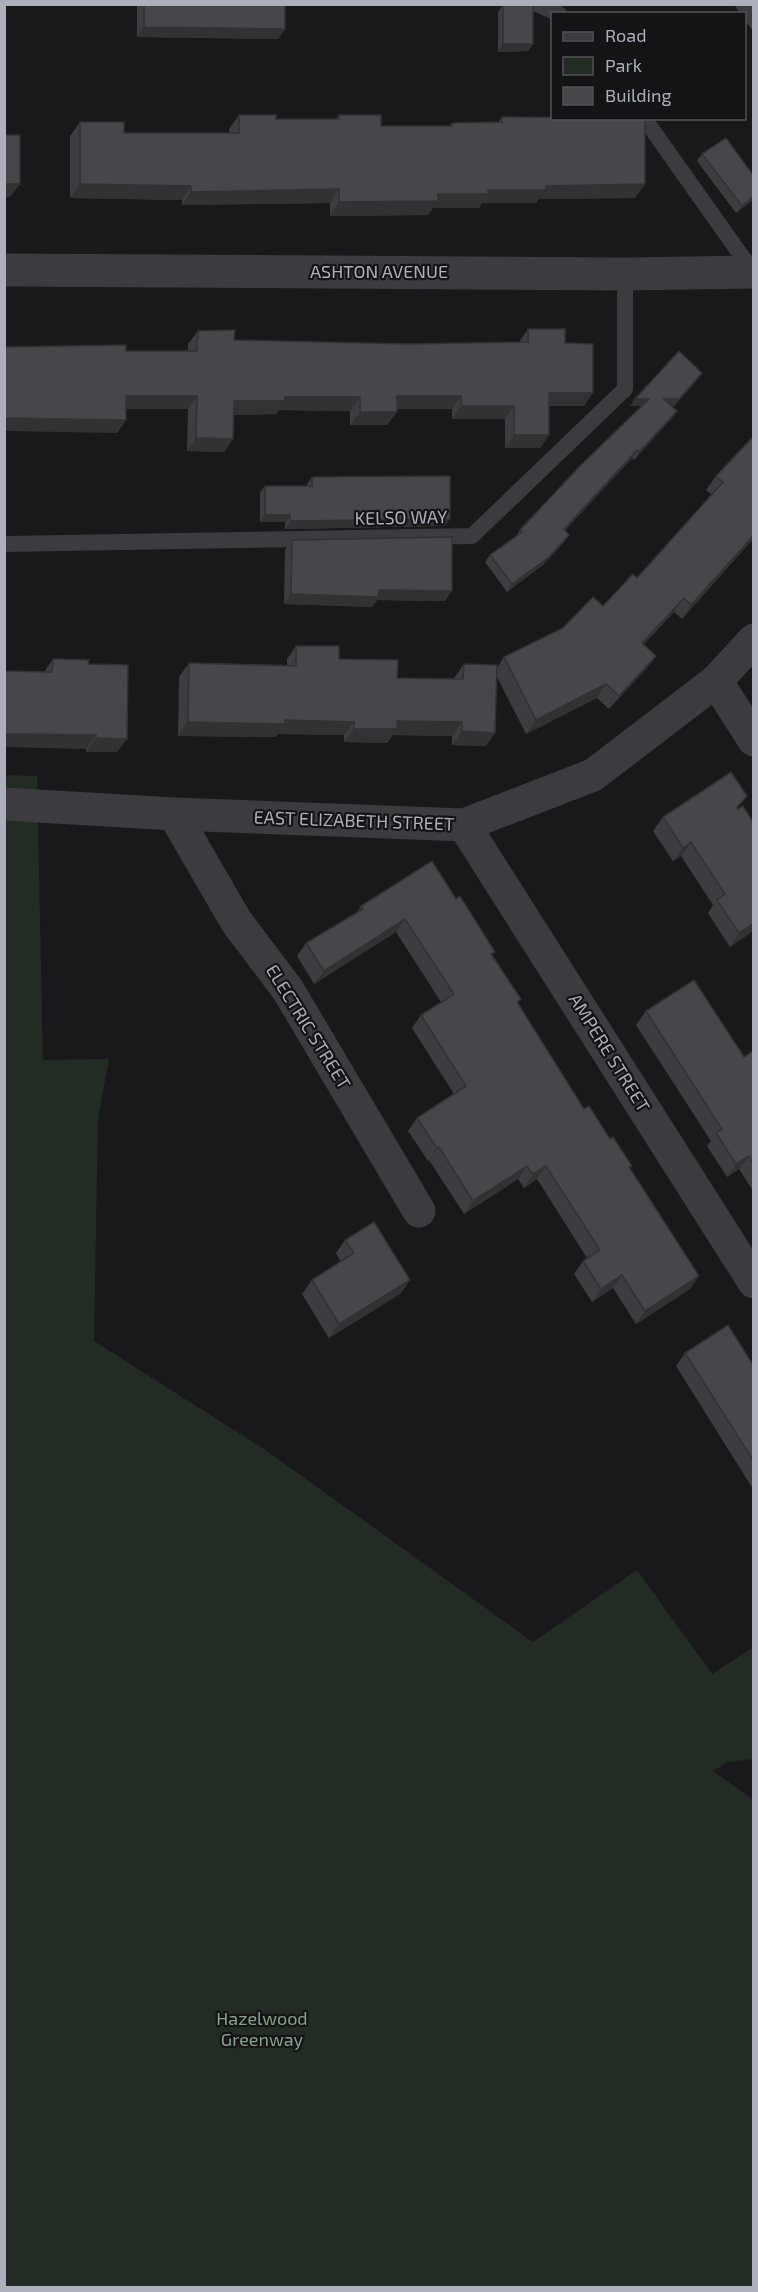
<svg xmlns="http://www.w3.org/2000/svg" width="758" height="2292" font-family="'Exo 2',sans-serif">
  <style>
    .green { fill: #232b25 }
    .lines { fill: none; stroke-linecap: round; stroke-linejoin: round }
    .lane { stroke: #3b3b40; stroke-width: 16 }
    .street { stroke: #3b3b40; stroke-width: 33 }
    .wall { fill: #3d3c40 }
    .shaded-wall { fill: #323134 }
    .building { fill: #47464b; stroke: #323134; stroke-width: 1.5 }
    .labels { text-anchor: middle; stroke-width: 4.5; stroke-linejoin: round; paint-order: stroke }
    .street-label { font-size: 18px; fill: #adb0ba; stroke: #141416 }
    .park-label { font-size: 18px; fill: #86a38a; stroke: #141416 }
  </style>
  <rect width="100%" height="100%" fill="#19191b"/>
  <polygon class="green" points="5,775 37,776 43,1060 109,1059 98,1119 94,1341 264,1449 533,1642 637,1570 712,1674 753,1647 753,1759 728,1762 713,1771 753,1800 754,2287 5,2288"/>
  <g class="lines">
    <g class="lane">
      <polyline points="537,4 559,14"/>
      <polyline points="644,118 753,272"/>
      <polyline points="4,544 472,536 625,389 625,274"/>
    </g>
    <g class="street">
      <polyline points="4,270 625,274 754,272"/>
      <polyline points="716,681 754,740"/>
      <polyline points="4,804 174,814 464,825 593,775 716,681 754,640"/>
      <polyline points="174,814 236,921 288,990 419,1211"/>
      <polyline points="464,825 754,1282"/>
    </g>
  </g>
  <g class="wall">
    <polygon points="137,4 285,4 285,29 278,39 137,37"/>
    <polygon points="734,4 753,4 753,31 744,19 744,14 740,14"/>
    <polygon points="503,5 533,44 528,51 498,52 498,12"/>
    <polygon points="239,115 276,119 336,119 339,115 381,126 449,126 452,123 498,122 502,117 552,118 552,116 552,118 635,198 539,199 536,203 482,203 479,208 433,208 428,215 330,216 330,203 182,205 182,200 70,198 70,136 80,122 124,133 229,133 229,129"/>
    <polygon points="702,154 753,200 736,213 697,161"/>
    <polygon points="528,329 565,343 584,406 549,406 549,435 540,448 505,448 505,419 452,419 452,409 397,409 397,412 387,425 350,425 350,411 279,410 276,414 234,415 233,439 224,452 187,451 188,409 126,409 126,420 117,433 126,351 188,351 188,344 198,331 234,340 408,344 519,342"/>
    <polygon points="697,380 674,406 672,406 672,418 634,460 632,458 565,530 569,535 564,542 544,564 507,592 485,562 490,555 515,537 520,530 641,406 630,406 635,399"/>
    <polygon points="753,437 753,539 682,619 674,612 644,644 656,656 646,669 609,709 597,698 526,734 496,675 486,746 452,745 452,736 393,735 387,743 344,742 344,735 278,734 275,737 178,736 179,677 189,663 287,665 287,659 296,646 397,678 454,678 464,664 497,668 504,657 563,628 603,606 637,578 712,495 706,490 716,476"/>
    <polygon points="312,477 445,526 285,529 285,522 260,522 260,493 265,486 307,486 307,484"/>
    <polygon points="292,540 445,601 377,600 372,607 284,604 285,550"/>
    <polygon points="53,659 88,664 127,739 117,752 86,752 86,749 44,672"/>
    <polygon points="738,809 753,822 753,931 730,947 708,913 713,905 681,856 673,861 653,831 663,817"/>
    <polygon points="432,861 521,999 518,1003 584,1109 632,1166 630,1169 690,1289 636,1324 613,1288 592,1302 574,1274 583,1261 587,1258 537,1179 524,1188 518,1179 464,1214 429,1160 428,1161 408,1131 417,1118 454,1094 412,1028 421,1015 441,1002 396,932 314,984 297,956 306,943 357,912 361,906"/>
    <polygon points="646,1011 744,1057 753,1051 753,1191 739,1169 727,1177 707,1146 711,1141 636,1025"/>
    <polygon points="345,1240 410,1280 400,1294 329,1338 302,1294 312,1280 341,1262 336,1253"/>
    <polygon points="685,1353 753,1365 753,1489 676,1366"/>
  </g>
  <g class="shaded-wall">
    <polygon points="144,27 285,29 278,39 137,37"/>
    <polygon points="503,44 533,44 528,51 498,52"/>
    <polygon points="4,184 20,184 10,197 4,197"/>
    <polygon points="80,184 191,186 182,200 70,198"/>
    <polygon points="645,184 635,198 539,199 536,203 482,203 479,208 433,208 428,215 330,216 339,202 546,186"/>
    <polygon points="339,189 330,203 182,205 191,192"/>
    <polygon points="753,197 753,200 736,213 742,206"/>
    <polygon points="702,373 697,380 674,406 659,406 664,399"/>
    <polygon points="549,393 593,393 584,406 540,406"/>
    <polygon points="126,396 197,396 188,409 117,409"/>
    <polygon points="397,396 461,396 452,409 388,409"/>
    <polygon points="285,397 360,397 350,411 279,410 276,414 224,415 234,401"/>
    <polygon points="635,399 649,399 644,406 630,406"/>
    <polygon points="461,406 514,406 505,419 452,419"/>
    <polygon points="677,411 672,418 634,460 639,452"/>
    <polygon points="360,412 397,412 387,425 350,425"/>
    <polygon points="4,418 126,420 117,433 4,431"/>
    <polygon points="514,435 549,435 540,448 505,448"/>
    <polygon points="196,438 233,439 224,452 187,451"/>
    <polygon points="637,450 632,458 559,537 564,529"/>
    <polygon points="265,515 290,515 285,522 260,522"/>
    <polygon points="450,519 445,526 285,529 290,521"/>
    <polygon points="569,535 564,542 544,564 507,592 512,584"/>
    <polygon points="753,536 753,539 682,619 691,605"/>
    <polygon points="379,590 452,591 445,601 377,600 372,607 284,604 291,594"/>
    <polygon points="684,598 674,612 632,656 642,643"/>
    <polygon points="656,656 646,669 609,709 619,696"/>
    <polygon points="606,684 597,698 526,734 536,720"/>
    <polygon points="285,720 354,722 344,735 278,734 275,737 178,736 188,722"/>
    <polygon points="397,721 462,722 452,736 393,735 387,743 344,742 354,729"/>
    <polygon points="462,731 495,733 486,746 452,745"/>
    <polygon points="4,734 96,735 86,749 4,747"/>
    <polygon points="96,738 127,739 117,752 86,752"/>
    <polygon points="691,842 681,856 673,861 683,848"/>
    <polygon points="405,919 396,932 314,984 324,971"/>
    <polygon points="753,924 753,931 730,947 739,933"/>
    <polygon points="439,1147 429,1160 428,1161 437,1148"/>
    <polygon points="749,1156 739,1169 727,1177 736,1164"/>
    <polygon points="527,1166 518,1179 464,1214 473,1201"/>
    <polygon points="546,1166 537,1179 524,1188 533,1174"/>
    <polygon points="622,1275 613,1288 592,1302 601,1289"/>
    <polygon points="699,1276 690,1289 636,1324 645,1311"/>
    <polygon points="410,1280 400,1294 329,1338 339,1324"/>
  </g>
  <g class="building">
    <polygon points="144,4 285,4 285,29 144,27"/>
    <rect x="503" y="5" width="30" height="39"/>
    <polygon points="239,115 276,115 276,119 339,119 339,115 381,115 381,126 452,126 452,123 502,122 502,117 645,118 645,184 546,186 546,190 488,190 488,194 438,194 438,201 339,202 339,189 191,192 191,186 80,184 80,122 124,122 124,133 239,133"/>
    <rect x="4" y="135" width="16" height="49"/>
    <polygon points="726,138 753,175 753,197 742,206 702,154"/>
    <polygon points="528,329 565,329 565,343 593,344 593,393 549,393 549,435 514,435 514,406 461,406 461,396 397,396 397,412 360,412 360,397 285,397 285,401 234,401 233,439 196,438 197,396 126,396 126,420 4,418 4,347 126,345 126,351 197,351 198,331 235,330 234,340 408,344 528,342"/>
    <polygon points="679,351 702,373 679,399 664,399 677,411 639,452 637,450 564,529 569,535 549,557 512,584 490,555 522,532 520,530 579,467 649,399 635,399"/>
    <polygon points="753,437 753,536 691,605 684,598 642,643 656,656 619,696 606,684 536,720 504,657 563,628 593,597 603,606 633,574 637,578 723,482 716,476"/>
    <polygon points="450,476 450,519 290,521 290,515 265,515 265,486 312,486 312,477"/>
    <polygon points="452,537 452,591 379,590 378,597 291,594 292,540"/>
    <polygon points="296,646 339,646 339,659 398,660 397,678 463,679 464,664 497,665 495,733 462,731 462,722 397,721 397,729 354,729 354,722 285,720 285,724 188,722 189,663 296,666"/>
    <polygon points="53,659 89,660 88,664 128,665 127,739 96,738 96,735 4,734 4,671 52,672"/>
    <polygon points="731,772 747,796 737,807 738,809 743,806 753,822 753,924 739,933 717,900 725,894 691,842 683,848 663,817"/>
    <polygon points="432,861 456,899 460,896 495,952 491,954 521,999 517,1002 584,1109 589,1106 610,1139 613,1137 632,1166 629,1167 699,1276 645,1311 622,1275 601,1289 583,1261 600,1250 546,1166 533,1174 527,1166 473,1201 439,1147 437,1148 417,1118 466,1086 421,1015 454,994 405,919 324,971 306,943 363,909 361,906"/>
    <polygon points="694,980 744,1057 753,1051 753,1163 749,1156 736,1164 716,1133 722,1129 646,1011"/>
    <polygon points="374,1222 410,1280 339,1324 312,1280 354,1253 345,1240"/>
    <polygon points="728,1325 753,1365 753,1460 685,1353"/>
  </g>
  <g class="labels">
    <g class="street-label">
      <text x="379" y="278">ASHTON AVENUE</text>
      <text transform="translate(401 518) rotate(-1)" y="6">KELSO WAY</text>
      <text transform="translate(354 821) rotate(2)" y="6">EAST ELIZABETH STREET</text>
      <text transform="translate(308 1027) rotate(58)" y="6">ELECTRIC STREET</text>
      <text transform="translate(609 1053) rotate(58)" y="6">AMPERE STREET</text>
    </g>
    <g class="park-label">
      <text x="262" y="2025">Hazelwood<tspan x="262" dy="21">Greenway</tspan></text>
    </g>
  </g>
  <rect width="758" height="2292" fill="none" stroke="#adb0ba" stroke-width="12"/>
  <rect x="551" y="12" width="195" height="108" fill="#141416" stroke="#515258" stroke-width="1.5"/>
  <rect x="563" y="32" width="30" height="9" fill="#3b3b40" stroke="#515258" stroke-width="1.5"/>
  <text x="605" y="42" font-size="18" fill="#adb0ba">Road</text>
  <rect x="563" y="57" width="30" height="18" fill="#232b25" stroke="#515258" stroke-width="1.5"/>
  <text x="605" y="72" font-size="18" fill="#adb0ba">Park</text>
  <rect x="563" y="87" width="30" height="18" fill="#47464b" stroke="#515258" stroke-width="1.5"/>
  <text x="605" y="102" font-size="18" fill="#adb0ba">Building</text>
</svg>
